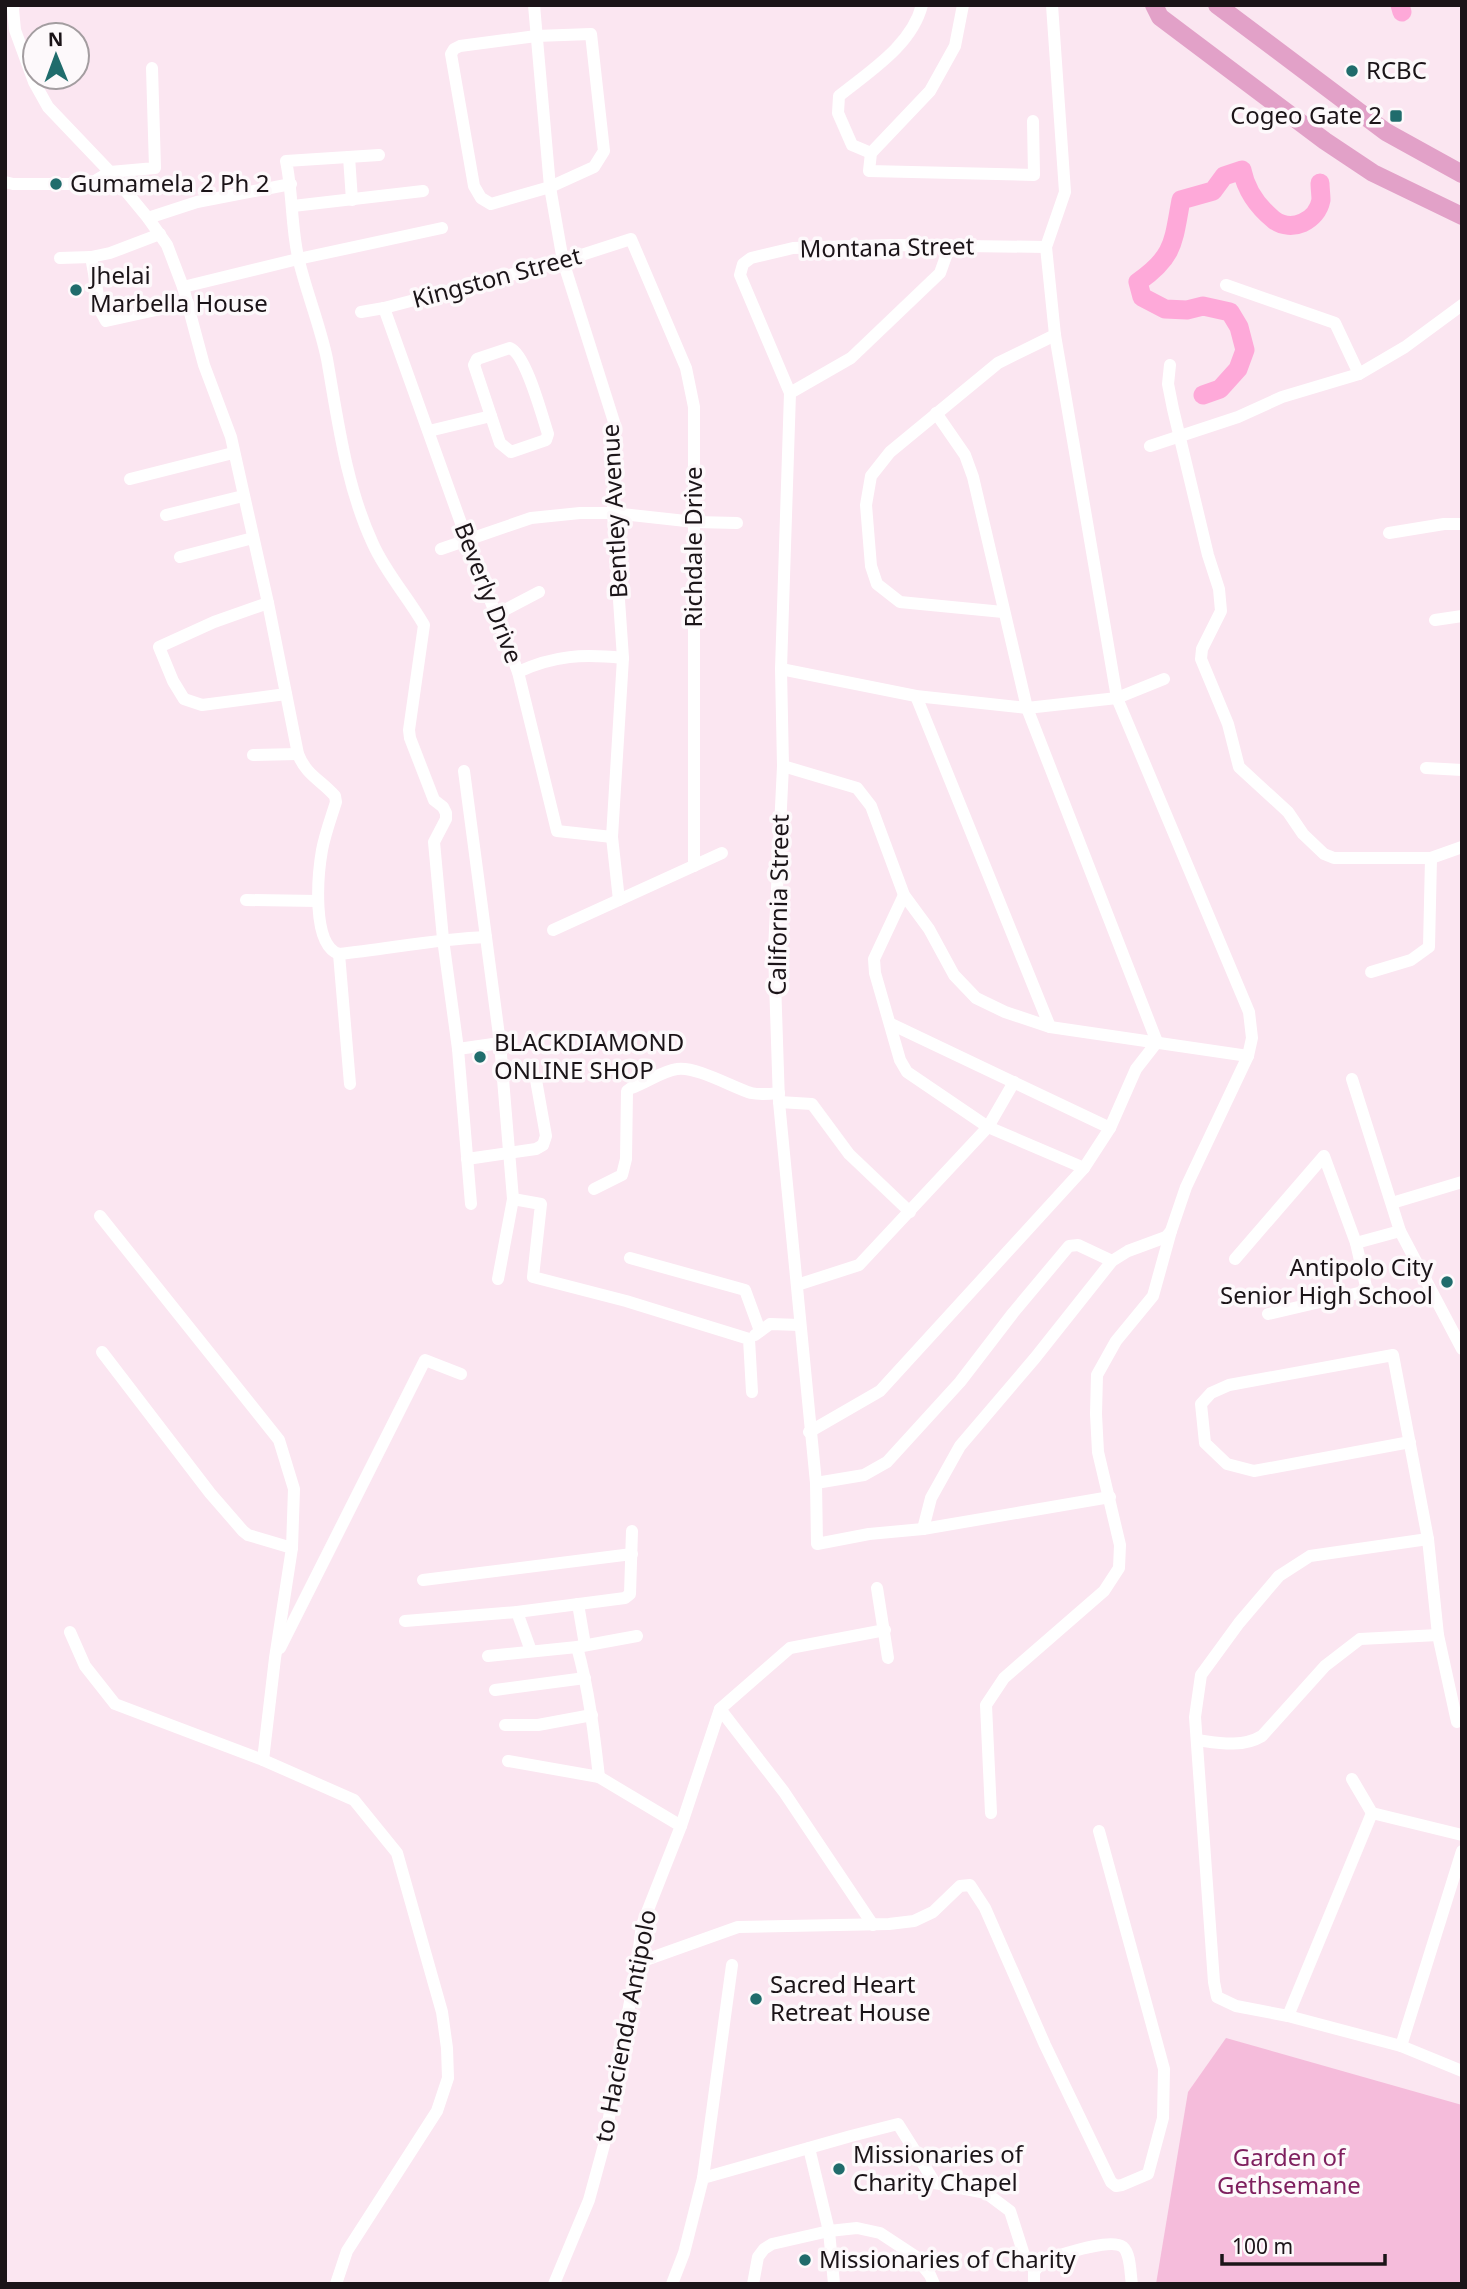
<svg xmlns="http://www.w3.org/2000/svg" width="1467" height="2289" font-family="'Noto Sans',sans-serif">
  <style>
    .green { fill: #f5bcdb }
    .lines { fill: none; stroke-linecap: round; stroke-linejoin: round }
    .river { stroke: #fea9d9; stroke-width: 19 }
    .minor { stroke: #fff; stroke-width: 12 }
    .primary { stroke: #e2a1c8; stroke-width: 18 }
    .poi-dot { fill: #206c6c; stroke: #fdf9fb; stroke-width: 2.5 }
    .labels { text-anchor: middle; stroke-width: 7; stroke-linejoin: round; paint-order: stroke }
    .poi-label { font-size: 24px; fill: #1b1418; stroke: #fdf9fb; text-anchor: start }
    .street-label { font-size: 24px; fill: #1b1418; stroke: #fdf9fb }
    .park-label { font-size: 24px; fill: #7e1f5e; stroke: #fdf9fb }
  </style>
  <rect width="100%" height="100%" fill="#fbe6f1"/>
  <polygon class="green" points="1226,2038 1462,2105 1462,2284 1156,2284 1188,2092"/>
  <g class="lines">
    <g class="river">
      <polyline points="1400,5 1402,12"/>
      <path d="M1203,395L1220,389L1238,369L1245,350L1239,327L1230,312L1203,306L1187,310L1165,309L1142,297L1138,282C1175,256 1173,242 1181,200L1213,191L1224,176L1242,170C1246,190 1258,207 1274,220C1292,233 1317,221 1321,200C1321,195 1320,188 1320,183"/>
    </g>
    <g class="minor">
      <path d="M14,5L13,9L15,30L34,82L48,107L110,172L148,218L167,245L183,287L204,365L231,437L268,603L298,754C306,775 321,780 335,796L336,802C331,818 325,834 322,850C318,873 311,945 339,954C388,949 436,939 486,937"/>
      <polyline points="534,5 550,187 563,261 615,425 613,513 623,658 612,837 619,900"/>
      <polyline points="963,5 955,46 930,91 871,153 869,171 1034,175 1033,121"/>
      <polygon points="591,34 604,151 594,167 550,187 491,204 481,198 474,186 451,54 454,49 460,46 536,36"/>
      <path d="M871,153L852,145L838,113L839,96C870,71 912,45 922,5"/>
      <path d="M379,155L286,161C293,194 291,230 299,261C307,294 320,325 327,359C338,421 346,486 373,544C386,573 408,597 424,625L409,730L410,738L434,800L443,807L446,813V819L434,842L443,939L458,1049L471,1204"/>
      <polyline points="349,157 352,200"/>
      <polyline points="5,182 13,184 76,184 95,181 110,172 155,168 152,68"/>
      <polyline points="293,206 423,191"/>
      <polyline points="148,218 197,202 291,184"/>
      <polyline points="1046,247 894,245 793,248 751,258 743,264 740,275 790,393 781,669 783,766 774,950 779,1102 816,1483 817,1544 869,1534 923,1529 1110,1497"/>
      <polyline points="91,257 101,312 106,321 188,303"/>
      <polyline points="60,258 91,257 110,253 160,234"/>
      <polyline points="1226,285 1335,323 1359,374"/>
      <polyline points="183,287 298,259 442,228"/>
      <polyline points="384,308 467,540 518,672 557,831 612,837"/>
      <polyline points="361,312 384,308 563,261 631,239 686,368 694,407 694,866"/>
      <path d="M510,348C526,354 542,416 548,434L546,440L511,452L500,443L474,365L477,359Z"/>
      <polyline points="1170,365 1168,384 1173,409 1208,555 1219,589 1221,611 1202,649 1201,659 1228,724 1239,767 1288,812 1303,834 1324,854 1334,858 1431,858 1462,847"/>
      <polyline points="790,393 851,358 940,273 950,245"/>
      <polyline points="429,431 491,416"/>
      <polyline points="1150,446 1238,417 1282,397 1359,374 1405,347 1462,305"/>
      <polyline points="130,479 233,453"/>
      <polyline points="166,515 243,496"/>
      <polyline points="1389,533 1444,524 1462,524"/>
      <polyline points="441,549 531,518 580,513 613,513 695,522 737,523"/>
      <polyline points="180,557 253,538"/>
      <polyline points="268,603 214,622 159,647 173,681 184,699 202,705 286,694"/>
      <polyline points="1003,612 900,602 877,584 871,566 866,505 871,476 890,452 998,363 1055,335"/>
      <polyline points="497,614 539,592"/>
      <polyline points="1435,620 1462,616"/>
      <polyline points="781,669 916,696 1027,708 1117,698 1164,679"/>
      <path d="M518,672C555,655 583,654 623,658"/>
      <polyline points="916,696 1050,1027"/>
      <polyline points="253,755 298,754"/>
      <polyline points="783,766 857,788 871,806 904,895 929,929 954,975 976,998 1005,1012 1050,1027 1248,1056"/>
      <polyline points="1426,768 1462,770"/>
      <polyline points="904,895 874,959 875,973 900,1060 907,1072 988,1127 1084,1168"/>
      <polyline points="246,900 318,901"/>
      <polyline points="553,930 722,853"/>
      <polyline points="339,954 350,1084"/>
      <polyline points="1371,972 1411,960 1429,947 1431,858"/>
      <polyline points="891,1024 1110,1128"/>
      <polyline points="458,1049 500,1043 464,771"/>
      <polyline points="1352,1079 1400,1231 1462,1349"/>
      <polyline points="779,1102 812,1104 849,1154 910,1212"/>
      <polyline points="467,1159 536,1149 543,1145 546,1136 536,1080"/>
      <path d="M594,1189L622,1175L626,1159L627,1091L631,1088C646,1083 662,1071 677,1069C696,1066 732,1087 751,1093C760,1095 769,1094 779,1093"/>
      <polyline points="513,1199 541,1204 533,1277 626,1301 749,1339 752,1392"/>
      <polyline points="1392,1203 1462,1182"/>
      <polyline points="100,1216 279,1440 294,1489 292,1548 275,1658 263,1760"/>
      <polyline points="1356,1243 1400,1231"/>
      <polyline points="630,1258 745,1290 760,1331"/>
      <polyline points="1235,1259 1324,1156 1356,1243 1367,1291 1268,1314"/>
      <polyline points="498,1279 513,1199 500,1043"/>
      <polyline points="797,1285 859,1265 988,1127 1014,1082"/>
      <polyline points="755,1335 770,1324 800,1325"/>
      <polyline points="102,1352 210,1493 243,1531 248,1535 292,1548"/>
      <polyline points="809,1432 880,1391 1084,1168 1110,1128 1136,1069 1157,1042 1027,708 973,477 965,455 936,413"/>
      <polyline points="1410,1442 1254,1471 1227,1464 1205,1443 1201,1404 1211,1393 1229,1385 1393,1355 1428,1539 1438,1635 1457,1722"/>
      <polyline points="816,1483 864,1475 887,1462 960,1382 1013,1313 1069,1246 1078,1245 1112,1261"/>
      <polyline points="923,1529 931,1498 960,1446 1035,1358 1112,1261 1128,1251 1166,1237 1171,1231 1186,1187 1248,1056 1252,1038 1249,1012 1117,698 1055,335 1046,247 1065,192 1052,5"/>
      <polyline points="1428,1539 1310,1556 1279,1576 1239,1623 1201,1675 1195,1717 1214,1982 1217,1997 1236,2006 1288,2016 1401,2046 1462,2071"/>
      <polyline points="423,1580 632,1554"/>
      <polyline points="877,1588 888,1658"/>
      <polyline points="578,1604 585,1645"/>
      <polyline points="517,1612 531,1651"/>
      <polyline points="405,1621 517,1612 625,1598 630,1594 632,1531"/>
      <polyline points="70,1632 85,1666 115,1704 263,1760 354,1800 397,1853 442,2012 447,2048 448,2078 437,2111 347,2251 336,2284"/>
      <path d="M577,1647C589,1690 594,1733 599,1777"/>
      <polyline points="280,1648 425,1360 461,1374"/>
      <polyline points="488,1656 577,1647 637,1636"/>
      <polyline points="495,1690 585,1678"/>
      <polyline points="720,1709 784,1792 873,1925"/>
      <polyline points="505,1725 538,1725 592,1715"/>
      <path d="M1197,1740C1219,1743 1242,1748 1262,1736L1325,1666L1360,1639L1438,1635"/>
      <polyline points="508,1761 599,1777 681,1826"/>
      <polyline points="1352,1779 1372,1813 1462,1835"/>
      <polyline points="991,1813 986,1705 1004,1678 1104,1591 1119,1568 1120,1545 1098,1452 1096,1414 1097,1375 1116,1341 1153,1296 1171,1231"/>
      <polyline points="637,1963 738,1927 889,1924 914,1921 933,1912 960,1886 970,1885 985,1908 1045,2045 1111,2182 1116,2186 1122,2185 1148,2174 1163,2118 1164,2069 1099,1831"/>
      <polyline points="1288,2016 1372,1813"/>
      <polyline points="1401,2046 1462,1851"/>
      <polyline points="809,2148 829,2231 834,2284"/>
      <polyline points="703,2178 851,2136 898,2124 935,2183 986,2193 1010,2211 1025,2258 1037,2268"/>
      <polyline points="554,2284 589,2200 604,2145 637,1963 642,1925 681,1826 720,1709 790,1648 885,1630"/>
      <polyline points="672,2284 684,2253 703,2178 732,1965"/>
      <polyline points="753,2284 758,2257 764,2249 772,2244 829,2231 857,2228 880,2233 915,2256 930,2275 934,2284"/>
      <path d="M1034,2284V2272L1043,2260C1059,2256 1110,2237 1123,2247C1131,2254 1130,2274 1132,2284"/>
    </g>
    <g class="primary">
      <polyline points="1154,5 1160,17 1325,141 1373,173 1462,216"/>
      <polyline points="1217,5 1386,132 1462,174"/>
    </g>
  </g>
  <g class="poi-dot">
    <circle cx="1352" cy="71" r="7"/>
    <rect x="1389" y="109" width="14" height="14" rx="3.5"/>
    <circle cx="56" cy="184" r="7"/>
    <circle cx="76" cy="290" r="7"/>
    <circle cx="480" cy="1057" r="7"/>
    <circle cx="1447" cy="1282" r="7"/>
    <circle cx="756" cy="1999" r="7"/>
    <circle cx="839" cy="2169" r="7"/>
    <circle cx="805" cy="2260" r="7"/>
  </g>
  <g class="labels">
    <g class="poi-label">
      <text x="1366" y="79">RCBC</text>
      <text x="1382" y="124" text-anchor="end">Cogeo Gate 2</text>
      <text x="70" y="192">Gumamela 2 Ph 2</text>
      <text x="90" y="284">Jhelai<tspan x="90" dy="28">Marbella House</tspan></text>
      <text x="494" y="1051">BLACKDIAMOND<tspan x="494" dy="28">ONLINE SHOP</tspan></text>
      <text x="1433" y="1276" text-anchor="end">Antipolo City<tspan x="1433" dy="28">Senior High School</tspan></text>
      <text x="770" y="1993">Sacred Heart<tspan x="770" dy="28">Retreat House</tspan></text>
      <text x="853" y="2163">Missionaries of<tspan x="853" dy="28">Charity Chapel</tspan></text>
      <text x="819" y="2268">Missionaries of Charity</text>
    </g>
    <g class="street-label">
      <text transform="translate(887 248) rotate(-1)" y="8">Montana Street</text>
      <text transform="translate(497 278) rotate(-15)" y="8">Kingston Street</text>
      <text transform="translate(615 511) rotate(-93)" y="8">Bentley Avenue</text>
      <text transform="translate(694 547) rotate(-90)" y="8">Richdale Drive</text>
      <text transform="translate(488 593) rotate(69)" y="8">Beverly Drive</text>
      <text transform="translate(779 905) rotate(-89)" y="8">California Street</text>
      <text transform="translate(626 2026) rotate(-79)" y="8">to Hacienda Antipolo</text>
    </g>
    <g class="park-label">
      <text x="1289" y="2166">Garden of<tspan x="1289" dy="28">Gethsemane</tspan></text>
    </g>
  </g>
  <rect width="1467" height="2289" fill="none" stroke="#1b1418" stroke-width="14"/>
  <g transform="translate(56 56) rotate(359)"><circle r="33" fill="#fdf9fb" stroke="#a39da0" stroke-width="2"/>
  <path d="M0-5L12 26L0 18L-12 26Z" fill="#206c6c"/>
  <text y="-10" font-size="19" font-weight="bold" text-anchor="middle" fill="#1b1418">N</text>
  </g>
  <path d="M1222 2254v10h163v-10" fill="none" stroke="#1b1418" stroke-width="3.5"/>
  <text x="1232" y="2254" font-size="21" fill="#1b1418" stroke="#fdf9fb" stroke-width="5" paint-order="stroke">100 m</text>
</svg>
